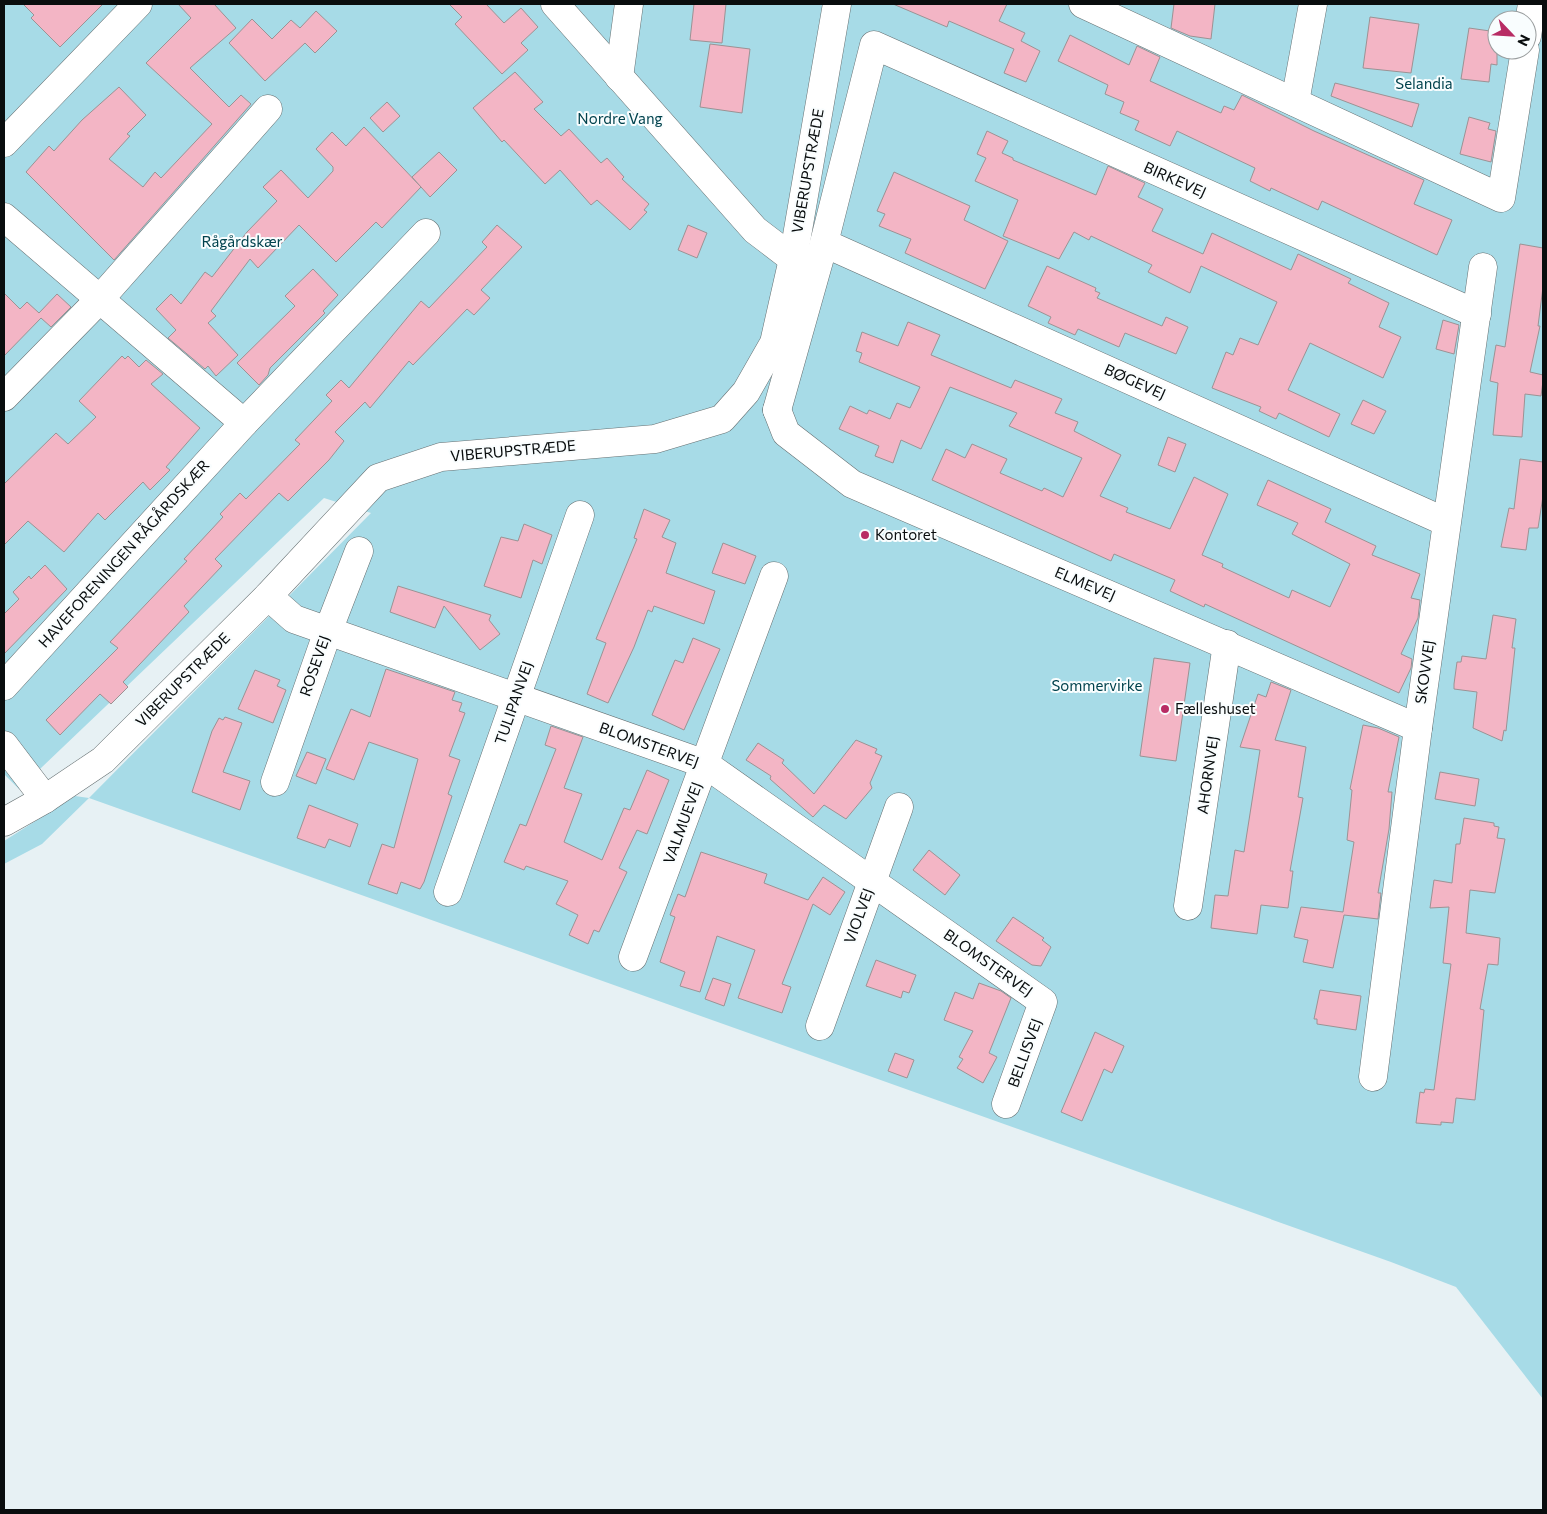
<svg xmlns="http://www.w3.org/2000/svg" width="1547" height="1514" font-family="Commissioner,sans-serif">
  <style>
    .green { fill: #a7dbe7; fill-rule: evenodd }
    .building { fill: #f3b5c5; stroke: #9c9294 }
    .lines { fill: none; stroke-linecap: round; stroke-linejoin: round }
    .minor-casing { stroke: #667072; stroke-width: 29 }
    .minor { stroke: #fff; stroke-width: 28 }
    .poi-dot { fill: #b82c64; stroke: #f9fdfe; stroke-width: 2 }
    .labels { text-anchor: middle; stroke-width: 4; stroke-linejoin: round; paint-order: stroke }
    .park-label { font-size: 15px; fill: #00424d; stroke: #f9fdfe }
    .street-label { font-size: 15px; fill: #090d0e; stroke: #f9fdfe }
    .poi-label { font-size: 15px; fill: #090d0e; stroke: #f9fdfe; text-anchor: start }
  </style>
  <rect width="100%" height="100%" fill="#e7f1f4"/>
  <path class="green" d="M4,4H1543V1399L1456,1287L1391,1262L89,798L42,844L4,864V841L75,796L89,798L371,513L324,498L19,789L4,774ZM1497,20H1527V50H1497Z"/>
  <g class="building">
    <polygon points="23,4 103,4 60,47 31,18 34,15"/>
    <polygon points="178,4 214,4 236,28 190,68 229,107 241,95 251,104 114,260 26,172 49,146 54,151 82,120 119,87 146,115 127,134 130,136 109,159 143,187 155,172 161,178 212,124 146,63 191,18"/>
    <polygon points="449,4 486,4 504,23 521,8 538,27 521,43 528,50 502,74 455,24 462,17"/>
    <polygon points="694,4 726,4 722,43 690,40"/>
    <polygon points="893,4 1007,4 999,21 1025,33 1021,41 1040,51 1026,82 1004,73 1014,49 949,21 947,27"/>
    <polygon points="1174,4 1215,4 1211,39 1190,36 1171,28"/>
    <polygon points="316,11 337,31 315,53 305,43 265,81 229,43 252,19 272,39 291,20 300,28"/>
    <polygon points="1370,17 1419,24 1411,73 1363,68"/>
    <polygon points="1469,28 1497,32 1497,65 1491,64 1489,82 1461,79"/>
    <polygon points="1070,35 1129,65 1137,46 1160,57 1150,81 1221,113 1224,106 1234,110 1242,95 1314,131 1424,180 1414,204 1452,220 1437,255 1322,201 1318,210 1271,188 1270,191 1250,181 1255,168 1177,131 1170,146 1135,130 1139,121 1120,113 1124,102 1105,94 1108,85 1058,61"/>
    <polygon points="710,44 750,49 742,113 700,107"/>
    <polygon points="515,72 543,102 534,109 561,136 569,129 601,163 607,158 624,177 622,179 649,204 644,210 647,212 630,230 597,200 591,205 560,170 545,184 504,140 502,142 473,108"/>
    <polygon points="1335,83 1419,104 1412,127 1331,96"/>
    <polygon points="387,102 400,116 383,132 370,118"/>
    <polygon points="1469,117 1490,123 1488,129 1496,131 1491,162 1460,154"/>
    <polygon points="364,127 421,187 382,228 376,222 336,262 299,225 258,268 250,259 211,311 216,316 208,323 238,355 216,376 208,366 205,369 168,338 176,330 156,309 171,294 181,304 205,272 212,277 247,232 277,201 263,187 281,170 308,198 333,171 333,167 316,149 332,132 346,146"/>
    <polygon points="987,131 1008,141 1002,153 1013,158 1013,160 1096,195 1108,166 1145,183 1138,197 1163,209 1152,231 1203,254 1212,233 1291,270 1298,254 1351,279 1348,283 1389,303 1379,327 1401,337 1383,378 1310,343 1288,390 1340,414 1329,437 1279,413 1276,419 1259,411 1261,407 1212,388 1226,352 1233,355 1240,338 1258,345 1277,302 1201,266 1190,293 1148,272 1152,265 1091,236 1089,240 1074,232 1059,259 1003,236 1018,200 975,181 986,158 977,154"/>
    <polygon points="439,152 457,170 430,197 412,177"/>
    <polygon points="894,172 970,206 964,220 1008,241 985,289 905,253 911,239 879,226 885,214 877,211"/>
    <polygon points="497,225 522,247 481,290 490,298 474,315 467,309 413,365 409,361 370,408 365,402 335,432 344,441 329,460 288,501 279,493 215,559 222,566 184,606 189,612 123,682 128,687 111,704 100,694 60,735 46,720 118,648 110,642 187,561 184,559 223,517 220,514 240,493 246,499 300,444 295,440 332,401 326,395 341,380 349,388 421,301 429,308 487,247 482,242"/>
    <polygon points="688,225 707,233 697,258 678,250"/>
    <polygon points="1520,244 1543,248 1543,287 1538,326 1540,326 1530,372 1543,375 1543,381 1541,396 1525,394 1522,437 1493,435 1498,383 1490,381 1496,345 1505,347"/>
    <polygon points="1047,266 1096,288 1095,291 1100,293 1097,298 1162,326 1166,317 1188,327 1176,354 1125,333 1119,347 1078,329 1075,335 1048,323 1051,317 1028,306"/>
    <polygon points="313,269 338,295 323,311 325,313 270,368 268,375 259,385 237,363 295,306 285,296"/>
    <polygon points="4,293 20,309 27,302 39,313 57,294 71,307 51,327 41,318 4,356"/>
    <polygon points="1443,320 1459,325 1454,354 1436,349"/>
    <polygon points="908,322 940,335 931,355 1011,388 1015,380 1062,399 1055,413 1078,422 1074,431 1121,455 1100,496 1128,508 1126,512 1170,529 1194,477 1228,494 1202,555 1223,564 1222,567 1289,598 1292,590 1330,607 1350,564 1292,534 1298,523 1257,505 1268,480 1331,509 1325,522 1376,546 1372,555 1420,574 1411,598 1420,600 1418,618 1401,654 1412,659 1411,668 1399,693 1205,604 1204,607 1170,591 1175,580 1114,554 1111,561 932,480 946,449 965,458 972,444 1007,459 1000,473 1042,491 1044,488 1063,497 1082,458 1009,426 1017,413 950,387 921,449 901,440 893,463 875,456 879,446 839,429 850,406 867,414 869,410 890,419 897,403 910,408 920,387 859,362 862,353 856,351 862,332 898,346"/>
    <polygon points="122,356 125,359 128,356 139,367 146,360 163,374 151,384 200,428 166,467 170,470 150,490 143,482 105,520 98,513 64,552 28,521 4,545 4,484 56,433 68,444 96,417 79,401"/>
    <polygon points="1363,400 1386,411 1374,434 1351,424"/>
    <polygon points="1168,437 1186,444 1175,472 1158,465"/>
    <polygon points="1520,459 1543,462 1543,496 1538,528 1529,528 1526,550 1501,547 1509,508 1514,509"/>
    <polygon points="644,509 670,520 662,537 676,543 666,573 715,591 704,624 654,606 652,612 648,610 634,647 608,703 587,694 606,643 596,639 637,539 634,538"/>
    <polygon points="524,524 552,535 542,564 533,560 521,598 484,586 501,537 518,541"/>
    <polygon points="723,543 756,556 745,584 712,573"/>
    <polygon points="45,565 67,589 4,654 4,614 19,599 13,592 29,576 31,579"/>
    <polygon points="398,586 491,615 489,620 500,634 480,650 444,606 435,628 390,612"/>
    <polygon points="1493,615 1516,619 1512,648 1515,648 1506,731 1504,730 1502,741 1473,728 1477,692 1454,689 1454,684 1457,662 1461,662 1462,656 1486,659"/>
    <polygon points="693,638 720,649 684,730 652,715 675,660 683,663"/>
    <polygon points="1154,658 1190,663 1176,761 1140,756"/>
    <polygon points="386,669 455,692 452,700 462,703 459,711 465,713 449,756 460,760 448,794 452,796 424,882 420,889 401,882 397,894 368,884 382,844 394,848 418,759 369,742 354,780 326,769 351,709 370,717"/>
    <polygon points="255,670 280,680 277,686 286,690 273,723 238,709"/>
    <polygon points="1271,682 1291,690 1275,740 1306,747 1298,797 1303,798 1290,871 1293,871 1288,908 1261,905 1257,934 1211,928 1215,895 1228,896 1235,850 1244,852 1260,750 1240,747 1258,694 1266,697"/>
    <polygon points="225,717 242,723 223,772 250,781 240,810 192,792 212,731 219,718 223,720"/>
    <polygon points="1363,725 1378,728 1399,737 1388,792 1392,792 1389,829 1378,893 1381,893 1378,919 1344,915 1333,968 1303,962 1308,940 1294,937 1301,907 1343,912 1354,842 1347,840 1352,790 1350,789"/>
    <polygon points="551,726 583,737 564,788 582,794 564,842 602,860 624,808 630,810 647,770 669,780 647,834 637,830 619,868 627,872 599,932 594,930 588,944 569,935 578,915 556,904 568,881 526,866 524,870 504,862 520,824 526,826 556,749 545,745"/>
    <polygon points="856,740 877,749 875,753 882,756 870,783 872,788 846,819 824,805 813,817 770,779 771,776 746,760 758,743 784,760 782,763 814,794"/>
    <polygon points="307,752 326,759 316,784 296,776"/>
    <polygon points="1440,772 1479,779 1475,806 1435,799"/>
    <polygon points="309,805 358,824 350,847 329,839 325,848 297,838"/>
    <polygon points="1464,818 1494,823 1494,826 1499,827 1497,838 1505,839 1495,893 1470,890 1466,933 1500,938 1498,965 1488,964 1480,1009 1484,1010 1475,1100 1456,1098 1453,1123 1441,1122 1441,1125 1416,1123 1420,1092 1424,1093 1425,1089 1434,1090 1451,964 1443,963 1449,907 1430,908 1434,880 1452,883 1456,844 1460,844"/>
    <polygon points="929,850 960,875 945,895 913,870"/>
    <polygon points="701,852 767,874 764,883 808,900 823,877 845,892 830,915 813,904 782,984 791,987 782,1013 738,998 755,950 717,936 700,992 680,986 685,972 660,962 675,917 670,915 678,894 685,897"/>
    <polygon points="1013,917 1044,938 1042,940 1051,947 1041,966 1032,965 996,941"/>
    <polygon points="876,960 916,975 909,993 903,991 901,998 866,986"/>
    <polygon points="713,978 731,984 724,1006 705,999"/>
    <polygon points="979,983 1001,991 1011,998 989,1053 997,1057 983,1083 957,1068 963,1059 959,1057 973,1031 944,1020 955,992 973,999"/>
    <polygon points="1320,990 1361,996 1356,1030 1317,1024 1317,1019 1314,1019"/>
    <polygon points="1095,1032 1124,1046 1112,1073 1104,1069 1082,1121 1061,1112"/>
    <polygon points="895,1053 914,1060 907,1078 888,1071"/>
  </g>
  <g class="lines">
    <defs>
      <g id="minor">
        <polyline points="555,4 755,230 793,259"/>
        <polyline points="1083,4 1501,198 1525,50"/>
        <polyline points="1527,36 1532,4"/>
        <polyline points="619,77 629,4"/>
        <polyline points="1295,102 1313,4"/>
        <polyline points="4,143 138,4"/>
        <polyline points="4,217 244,423 4,686"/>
        <polyline points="824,243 1446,522"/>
        <polyline points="4,397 99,300 268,109"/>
        <polyline points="777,410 824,243 874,45 1477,314"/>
        <polyline points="777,410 786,433 852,484 1418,728"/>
        <polyline points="244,423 426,233"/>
        <polyline points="268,596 294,619 705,764 1043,1002 1006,1104"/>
        <polyline points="4,745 45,799"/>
        <polyline points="275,782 328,631 359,551"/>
        <polyline points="4,822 45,799 103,760 268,596 378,478 441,457 655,439 722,419 746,392 774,343 793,259 837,4"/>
        <polyline points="448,892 580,515"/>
        <polyline points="1188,906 1227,644"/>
        <polyline points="633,957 774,576"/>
        <polyline points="820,1026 899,807"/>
        <polyline points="1373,1077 1418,728 1483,267"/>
      </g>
    </defs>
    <use href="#minor" class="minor-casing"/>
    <use href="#minor" class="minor"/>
  </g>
  <g class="poi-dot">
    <circle cx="865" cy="535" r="5"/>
    <circle cx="1165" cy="709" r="5"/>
  </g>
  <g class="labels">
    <g class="park-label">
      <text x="1424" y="89">Selandia</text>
      <text x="620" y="124">Nordre Vang</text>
      <text x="242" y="247">Rågårdskær</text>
      <text x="1097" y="691">Sommervirke</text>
    </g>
    <g class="street-label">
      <text transform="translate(808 171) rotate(-80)" y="5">VIBERUPSTRÆDE</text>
      <text transform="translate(1175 180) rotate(24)" y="5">BIRKEVEJ</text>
      <text transform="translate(1135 382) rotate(24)" y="5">BØGEVEJ</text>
      <text transform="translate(513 451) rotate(-5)" y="5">VIBERUPSTRÆDE</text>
      <text transform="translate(124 554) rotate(-48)" y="5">HAVEFORENINGEN RÅGÅRDSKÆR</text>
      <text transform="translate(1085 584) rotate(23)" y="5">ELMEVEJ</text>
      <text transform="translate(315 666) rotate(-71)" y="5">ROSEVEJ</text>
      <text transform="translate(1425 672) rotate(-82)" y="5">SKOVVEJ</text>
      <text transform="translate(183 680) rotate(-45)" y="5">VIBERUPSTRÆDE</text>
      <text transform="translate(514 703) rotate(-71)" y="5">TULIPANVEJ</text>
      <text transform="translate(649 745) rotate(20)" y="5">BLOMSTERVEJ</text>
      <text transform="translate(1208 775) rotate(-82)" y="5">AHORNVEJ</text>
      <text transform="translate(683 823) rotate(-70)" y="5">VALMUEVEJ</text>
      <text transform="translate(859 916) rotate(-70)" y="5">VIOLVEJ</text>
      <text transform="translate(988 963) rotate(35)" y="5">BLOMSTERVEJ</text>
      <text transform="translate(1025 1053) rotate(-70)" y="5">BELLISVEJ</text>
    </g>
    <g class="poi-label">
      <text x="875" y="540">Kontoret</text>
      <text x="1175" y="714">Fælleshuset</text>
    </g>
  </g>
  <rect width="1547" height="1514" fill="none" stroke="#090d0e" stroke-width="10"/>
  <g transform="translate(1512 35) rotate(115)"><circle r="24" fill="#f9fdfe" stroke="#999d9e"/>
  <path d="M0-4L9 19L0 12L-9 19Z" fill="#b82c64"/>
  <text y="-8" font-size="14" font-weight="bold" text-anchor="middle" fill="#090d0e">N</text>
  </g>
</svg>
